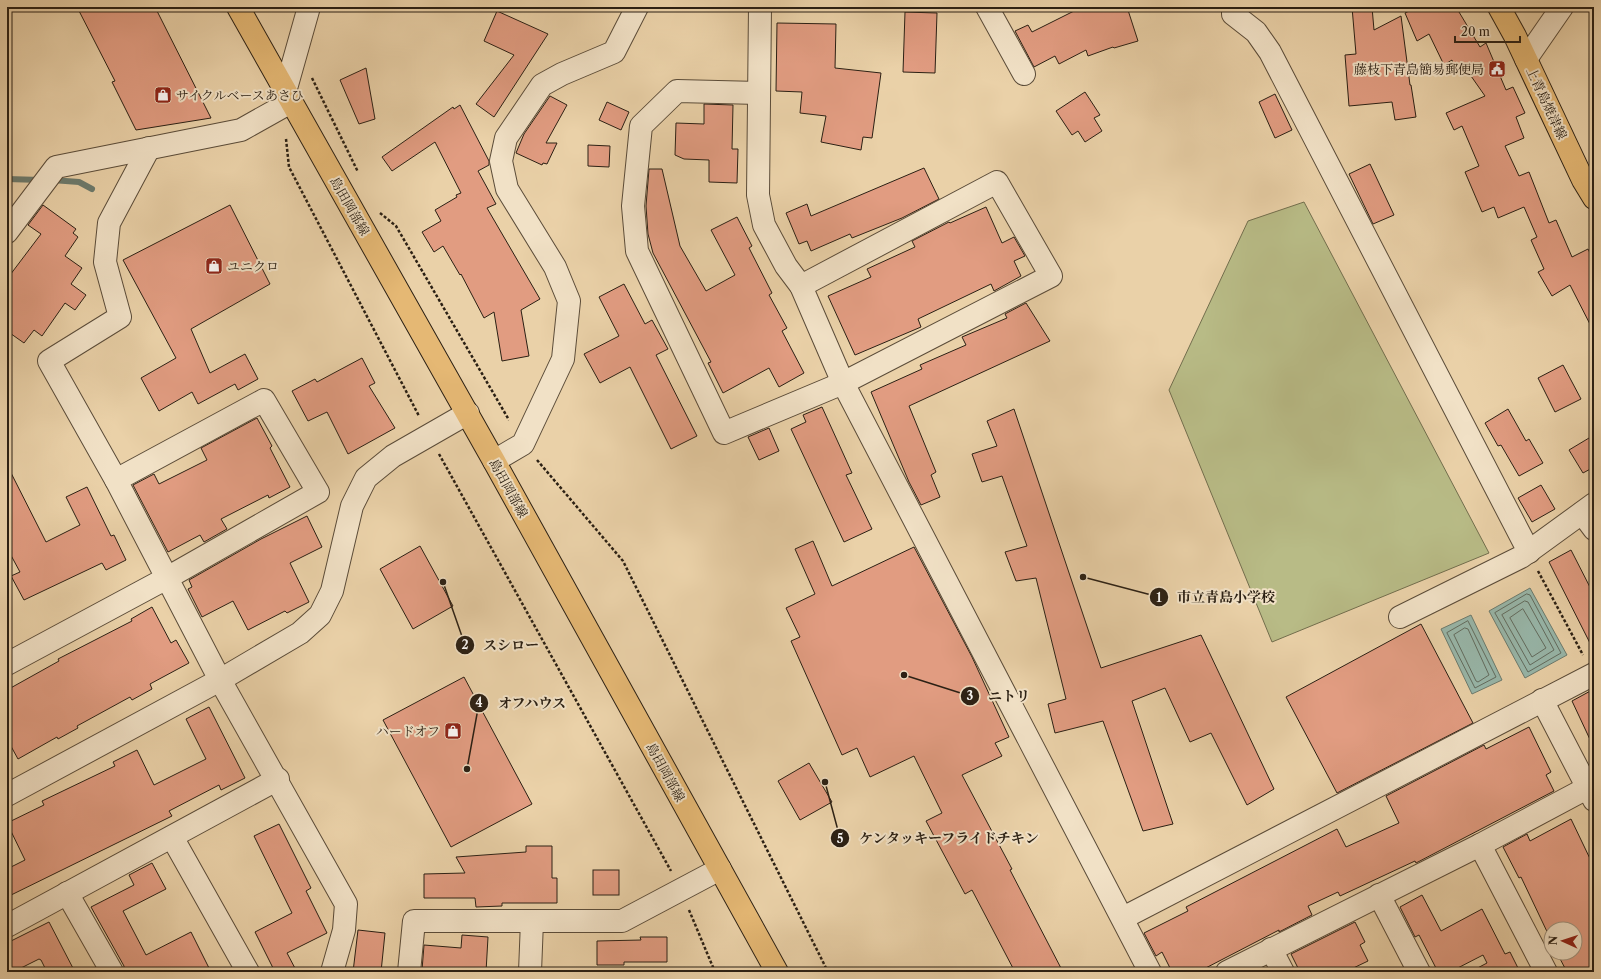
<svg xmlns="http://www.w3.org/2000/svg" width="1601" height="979" font-family="'Libre Caslon Text','Noto Serif JP',serif">
  <style>
    .green { fill: #b8bb86; stroke: #726e4d }
    .water { fill: #98b7aa; stroke: #6c7b6e }
    .lines { fill: none; stroke-linecap: round; stroke-linejoin: round }
    .shore { stroke: #626c5f; stroke-width: 1 }
    .stream { stroke: #6c7b6e; stroke-width: 6 }
    .building { fill: #e19c81; stroke: #2b2014 }
    .minor-casing { stroke: #5b4c39; stroke-width: 24 }
    .major-casing { stroke: #2b2014; stroke-width: 24 }
    .path { stroke: #2b2014; stroke-width: 2.5; stroke-dasharray: 3 2; stroke-linecap: butt }
    .minor { stroke: #f1e1c6; stroke-width: 22 }
    .major { stroke: #e5b874; stroke-width: 22 }
    .labels { text-anchor: middle; stroke-width: 4; stroke-linejoin: round; paint-order: stroke }
    .poi-label { font-size: 13px; fill: #2b2014; stroke: #f1e1c6; text-anchor: end }
    .street-label { font-size: 13px; fill: #2b2014; stroke: #f1e1c6 }
    .leader { fill: none; stroke: #2b2014; stroke-width: 1.5 }
    .callout-dot { fill: #2b2014; stroke: #f1e1c6; stroke-width: 1.5 }
    .mark-label { font-size: 12px; text-anchor: middle; font-weight: bold; fill: #fff }
    .callout-label { font-size: 14px; text-anchor: middle; font-weight: bold; fill: #2b2014; stroke: #f1e1c6; stroke-width: 4; stroke-linejoin: round; paint-order: stroke }
  </style>
  <rect width="100%" height="100%" fill="#ead1a8"/>
  <filter id="stains"><feTurbulence type="fractalNoise" baseFrequency=".005" numOctaves="4"/><feColorMatrix values="0 0 0 0 .2 0 0 0 0 .09 0 0 0 0 .02 0 0 0 .5 -.17"/></filter>
  <radialGradient id="worn" r=".72"><stop offset=".6" stop-color="#630" stop-opacity="0"/><stop offset="1" stop-color="#630" stop-opacity=".3"/></radialGradient>
  <polygon class="green" points="1304,202 1489,553 1272,642 1169,390 1248,221"/>
  <g class="water">
    <polygon points="1530,588 1567,655 1525,678 1489,611"/>
    <polygon points="1471,615 1502,680 1472,694 1441,629"/>
  </g>
  <g class="lines">
    <g class="shore">
      <polygon points="1527,594 1530,595 1561,653 1528,672 1495,613"/>
      <polygon points="1525,601 1528,602 1554,650 1530,665 1502,615"/>
      <polygon points="1523,609 1546,648 1532,657 1510,618"/>
      <polygon points="1468,621 1496,677 1475,688 1447,633"/>
      <polygon points="1465,628 1468,629 1489,675 1478,682 1476,681 1454,635"/>
    </g>
    <g class="stream">
      <polyline points="7,179 41,180"/>
      <polyline points="52,180 79,182 92,189"/>
    </g>
  </g>
  <g class="building">
    <polygon points="77,7 155,7 211,118 136,130 112,82 115,81"/>
    <polygon points="1074,7 1127,7 1138,41 1114,48 1113,47 1088,56 1086,50 1059,64 1055,56 1034,67 1015,31 1028,25 1032,32 1074,11"/>
    <polygon points="1352,7 1372,7 1374,30 1401,16 1410,85 1411,85 1416,117 1395,120 1392,102 1349,106 1345,55 1356,54"/>
    <polygon points="1417,7 1456,7 1480,47 1486,43 1506,90 1513,87 1525,113 1516,117 1524,138 1505,146 1519,176 1529,172 1549,223 1556,220 1572,257 1588,249 1594,261 1594,332 1570,285 1552,296 1538,272 1544,269 1531,240 1537,237 1524,207 1498,218 1494,207 1482,212 1465,172 1479,166 1462,126 1454,130 1446,113 1485,96 1464,66 1455,71 1452,60 1444,65 1429,34 1417,41 1405,13"/>
    <polygon points="497,11 548,34 494,117 476,104 514,55 484,41"/>
    <polygon points="905,12 937,13 935,73 903,72"/>
    <polygon points="777,23 836,24 835,68 881,73 872,138 863,137 861,150 821,142 826,116 800,113 802,92 776,91"/>
    <polygon points="366,68 375,119 359,124 340,80"/>
    <polygon points="1085,92 1100,115 1094,118 1102,131 1085,142 1078,131 1072,135 1056,111"/>
    <polygon points="1275,94 1292,130 1275,138 1259,102"/>
    <polygon points="550,96 567,105 546,143 557,143 547,164 543,163 542,165 516,153 524,134"/>
    <polygon points="607,102 629,112 621,130 599,120"/>
    <polygon points="704,104 733,105 732,149 738,149 737,183 709,182 709,160 684,159 675,155 676,123 704,124"/>
    <polygon points="460,105 489,161 489,165 478,171 496,204 487,208 540,299 521,310 529,356 502,361 494,312 484,318 461,274 460,275 443,246 434,252 422,232 441,221 435,210 457,197 456,195 461,193 435,142 392,171 382,157 453,107 454,109"/>
    <polygon points="588,145 610,146 609,167 588,166"/>
    <polygon points="1370,164 1394,215 1373,224 1349,174"/>
    <polygon points="924,168 939,199 902,218 852,238 850,234 811,251 807,241 799,244 786,213 807,204 811,216"/>
    <polygon points="649,169 662,169 680,246 706,291 735,275 711,230 737,217 752,246 749,248 772,293 769,295 787,328 782,331 804,373 779,387 769,368 723,393 708,363 711,362 653,253 648,234 646,206"/>
    <polygon points="43,205 76,229 73,233 78,237 65,256 82,268 71,284 86,295 75,310 65,303 42,336 34,330 24,343 7,331 7,279 41,234 28,225"/>
    <polygon points="230,205 270,284 191,329 210,373 245,354 258,379 238,390 235,384 198,404 192,392 159,411 141,378 176,358 123,260"/>
    <polygon points="986,207 1002,243 1014,237 1025,256 1014,261 1021,276 994,291 991,284 918,319 921,327 855,355 828,296 871,277 867,269 915,247 912,241 949,222 950,223"/>
    <polygon points="624,284 645,324 652,320 668,349 656,355 697,436 671,449 630,367 600,383 584,354 619,336 599,297"/>
    <polygon points="1026,303 1050,341 909,406 936,472 931,475 940,497 921,505 909,482 871,392 922,369 920,365 966,345 962,337 1007,318 1005,314"/>
    <polygon points="362,358 375,383 369,386 395,428 348,454 327,412 308,421 292,391 315,379 317,382"/>
    <polygon points="1563,365 1581,399 1555,412 1538,378"/>
    <polygon points="822,407 852,473 846,475 872,529 844,542 791,429 806,422 803,415"/>
    <polygon points="1014,409 1101,668 1201,635 1274,789 1247,805 1211,733 1190,742 1165,688 1132,701 1173,824 1143,831 1103,721 1055,733 1048,704 1066,699 1036,578 1016,581 1005,552 1027,546 1002,476 982,482 972,454 997,446 987,421"/>
    <polygon points="1508,409 1526,441 1529,439 1543,463 1519,476 1501,445 1498,446 1485,423"/>
    <polygon points="257,418 272,446 270,448 290,487 269,498 268,495 221,519 227,529 204,542 200,535 168,552 133,485 154,474 159,484 207,460 201,448"/>
    <polygon points="769,428 779,451 759,460 748,437"/>
    <polygon points="1594,435 1594,467 1583,473 1569,450"/>
    <polygon points="7,465 46,542 80,525 66,497 87,487 111,536 114,535 126,560 106,570 102,563 24,600 11,576 20,572 7,548"/>
    <polygon points="1541,485 1555,509 1532,522 1518,498"/>
    <polygon points="307,516 322,547 290,563 309,602 287,613 285,611 248,630 233,601 202,617 188,589 192,587 189,580 261,539"/>
    <polygon points="813,541 832,586 914,547 972,657 1009,737 995,743 1002,756 962,775 1012,869 1010,870 1063,972 1015,972 972,890 965,894 926,821 942,813 914,756 870,777 857,748 842,755 791,641 800,637 786,608 815,594 795,549"/>
    <polygon points="420,546 453,606 413,629 380,569"/>
    <polygon points="1571,550 1594,595 1594,651 1549,562"/>
    <polygon points="152,607 171,643 176,640 189,663 150,684 152,689 132,700 130,697 77,726 78,728 58,739 57,737 18,759 7,739 7,690 59,661 58,659 132,621 131,619"/>
    <polygon points="1421,624 1473,723 1337,793 1286,697"/>
    <polygon points="464,677 532,804 451,847 383,720"/>
    <polygon points="1594,689 1594,748 1572,701"/>
    <polygon points="209,707 245,778 221,790 219,785 169,811 172,816 7,897 7,869 25,860 7,823 44,805 42,801 115,766 113,762 137,750 154,785 206,759 186,719"/>
    <polygon points="1529,727 1551,772 1546,775 1554,791 1416,863 1415,861 1340,896 1338,892 1308,906 1312,915 1279,932 1279,930 1198,972 1172,972 1162,952 1156,956 1144,933 1188,911 1186,907 1337,829 1346,847 1399,823 1386,796 1484,745 1486,749"/>
    <polygon points="809,763 832,802 800,820 778,781"/>
    <polygon points="1571,819 1594,867 1594,972 1567,972 1557,953 1575,953 1575,929 1551,929 1551,940 1521,877 1519,878 1503,847 1527,834 1530,841"/>
    <polygon points="279,824 311,888 306,891 327,933 287,953 297,972 275,972 255,932 292,913 254,836"/>
    <polygon points="526,846 552,846 552,878 557,878 557,903 502,903 502,906 476,907 475,898 424,898 424,874 465,873 456,857 526,852"/>
    <polygon points="152,863 166,889 123,911 146,955 191,932 211,972 124,972 124,966 91,907 134,885 129,875"/>
    <rect x="593" y="870" width="26" height="25"/>
    <polygon points="1422,895 1441,931 1482,909 1505,954 1510,952 1520,972 1470,972 1487,963 1483,955 1450,972 1438,972 1419,935 1415,937 1400,907"/>
    <polygon points="49,922 75,972 47,972 41,960 39,959 13,972 7,972 7,943"/>
    <polygon points="1355,922 1365,942 1360,945 1368,961 1345,972 1300,972 1291,954"/>
    <polygon points="358,930 385,933 381,972 353,972"/>
    <polygon points="462,935 488,937 486,972 422,970 424,945 461,948"/>
    <polygon points="640,937 667,937 667,962 624,962 624,965 597,965 597,941 641,940"/>
  </g>
  <g class="lines">
    <defs>
      <g id="minor">
        <polyline points="760,7 758,195 764,225 786,266 801,286 843,383 1150,972"/>
        <polyline points="987,7 1024,74"/>
        <polyline points="1233,7 1233,14 1256,32 1270,52 1529,552"/>
        <polyline points="1526,59 1562,7"/>
        <polyline points="285,92 309,7"/>
        <polyline points="759,93 677,91 641,126 633,206 637,251 724,433 843,383 1051,276 997,182 801,286"/>
        <polyline points="7,232 56,167 241,130 291,102"/>
        <polyline points="494,461 523,444 563,359 569,301 555,267 507,189 501,161 506,138 542,85 562,74 614,52 637,7"/>
        <polyline points="116,480 49,361 120,317 105,262 109,223 149,148"/>
        <polyline points="1582,513 1594,529"/>
        <polyline points="1400,617 1521,557 1594,504"/>
        <polyline points="7,664 167,578 318,492 264,400 116,480 220,680 346,904 344,930 332,972"/>
        <polyline points="1542,700 1594,800"/>
        <polyline points="7,795 220,680 300,633 320,615 332,591 352,506 366,478 393,456 468,413"/>
        <polyline points="172,837 248,972"/>
        <polyline points="1480,845 1546,972"/>
        <polyline points="67,893 112,972"/>
        <polyline points="1379,895 1419,972"/>
        <polyline points="1123,918 1594,674"/>
        <polyline points="7,926 278,779"/>
        <polyline points="1271,949 1283,972"/>
        <polyline points="409,972 414,921 622,921 720,869"/>
        <polyline points="530,972 532,921"/>
        <polyline points="1227,972 1480,845 1587,788"/>
      </g>
      <g id="major">
        <polyline points="238,7 494,461 777,972"/>
        <polyline points="1499,7 1515,36 1583,180 1594,198"/>
      </g>
    </defs>
    <use href="#minor" class="minor-casing"/>
    <use href="#major" class="major-casing"/>
    <g class="path">
      <polyline points="312,78 358,172"/>
      <polyline points="286,139 289,167 419,416"/>
      <polyline points="380,213 396,226 509,420"/>
      <polyline points="439,454 671,871"/>
      <polyline points="537,460 623,561 828,972"/>
      <polyline points="1538,571 1583,655"/>
      <polyline points="689,910 715,972"/>
    </g>
    <use href="#minor" class="minor"/>
    <use href="#major" class="major"/>
  </g>
  <defs>
    <symbol id="civic-square" viewBox="-11 -11 22 22"><rect x="-9" y="-9" width="18" height="18" rx="4" fill="#8f2418" stroke="#f1e1c6"/><path d="M-.6-6.5H3V-4.5H.6V-3L4-1V1h2V6H-6V1h2V-1L-.6-3ZM-1.2 2.5V6h2.4V2.5Z" fill="#fff"/></symbol>
    <symbol id="shop-square" viewBox="-11 -11 22 22"><rect x="-9" y="-9" width="18" height="18" rx="4" fill="#8f2418" stroke="#f1e1c6"/><path d="M-5-2.5h2.3a2.7 3.5 0 0 1 5.4 0H5L5.5 6h-11ZM-1.5-2.5h3a1.5 2.3 0 0 0-3 0Z" fill="#fff"/></symbol>
  </defs>
  <g fill-rule="evenodd">
    <use href="#civic-square" x="1487" y="59" width="20" height="20"/>
    <use href="#shop-square" x="153" y="85" width="20" height="20"/>
    <use href="#shop-square" x="204" y="256" width="20" height="20"/>
    <use href="#shop-square" x="443" y="721" width="20" height="20"/>
  </g>
  <g class="labels">
    <g class="poi-label">
      <text x="1484" y="74">藤枝下青島簡易郵便局</text>
      <text x="176" y="100" text-anchor="start">サイクルベースあさひ</text>
      <text x="227" y="271" text-anchor="start">ユニクロ</text>
      <text x="440" y="736">ハードオフ</text>
    </g>
    <g class="street-label">
      <text transform="translate(1547 103) rotate(65)" y="5">上青島焼津線</text>
      <text transform="translate(350 206) rotate(60)" y="5">島田岡部線</text>
      <text transform="translate(509 488) rotate(61)" y="5">島田岡部線</text>
      <text transform="translate(666 772) rotate(61)" y="5">島田岡部線</text>
    </g>
  </g>
  <path class="leader" d="M1083 577L1159 597M443 582L465 645M904 675L970 696M467 769L479 703M825 782L840 838"/>
  <g class="callout-dot">
    <circle cx="1083" cy="577" r="4"/>
    <circle cx="443" cy="582" r="4"/>
    <circle cx="904" cy="675" r="4"/>
    <circle cx="467" cy="769" r="4"/>
    <circle cx="825" cy="782" r="4"/>
    <circle cx="1159" cy="597" r="10"/>
    <circle cx="465" cy="645" r="10"/>
    <circle cx="970" cy="696" r="10"/>
    <circle cx="479" cy="703" r="10"/>
    <circle cx="840" cy="838" r="10"/>
  </g>
  <g class="mark-label">
    <text x="1159" y="602">1</text>
    <text x="465" y="649">2</text>
    <text x="970" y="700">3</text>
    <text x="479" y="707">4</text>
    <text x="840" y="843">5</text>
  </g>
  <g class="callout-label">
    <text x="1226" y="602">市立青島小学校</text>
    <text x="511" y="650">スシロー</text>
    <text x="1009" y="701">ニトリ</text>
    <text x="532" y="708">オフハウス</text>
    <text x="949" y="843">ケンタッキーフライドチキン</text>
  </g>
  <rect width="1601" height="979" fill="none" stroke="#ead1a8" stroke-width="24"/>
  <rect x="8" y="8" width="1585" height="963" fill="none" stroke="#2b2014" stroke-width="2"/>
  <rect x="12" y="12" width="1577" height="955" fill="none" stroke="#2b2014"/>
  <g transform="translate(1563 941) rotate(273)"><circle r="19" fill="#f1e1c6" stroke="#a2947f"/>
  <path d="M0-3L7 15L0 10L-7 15Z" fill="#8f2418"/>
  <text y="-6" font-size="11" font-weight="bold" text-anchor="middle" fill="#2b2014">N</text>
  </g>
  <path d="M1455 36v6h65v-6" fill="none" stroke="#2b2014" stroke-width="2"/>
  <text x="1461" y="36" font-size="12" fill="#2b2014" stroke="#f1e1c6" stroke-width="3" paint-order="stroke">20 m</text>
  <rect width="100%" height="100%" filter="url(#stains)"/>
  <rect width="100%" height="100%" fill="url(#worn)"/>
</svg>
